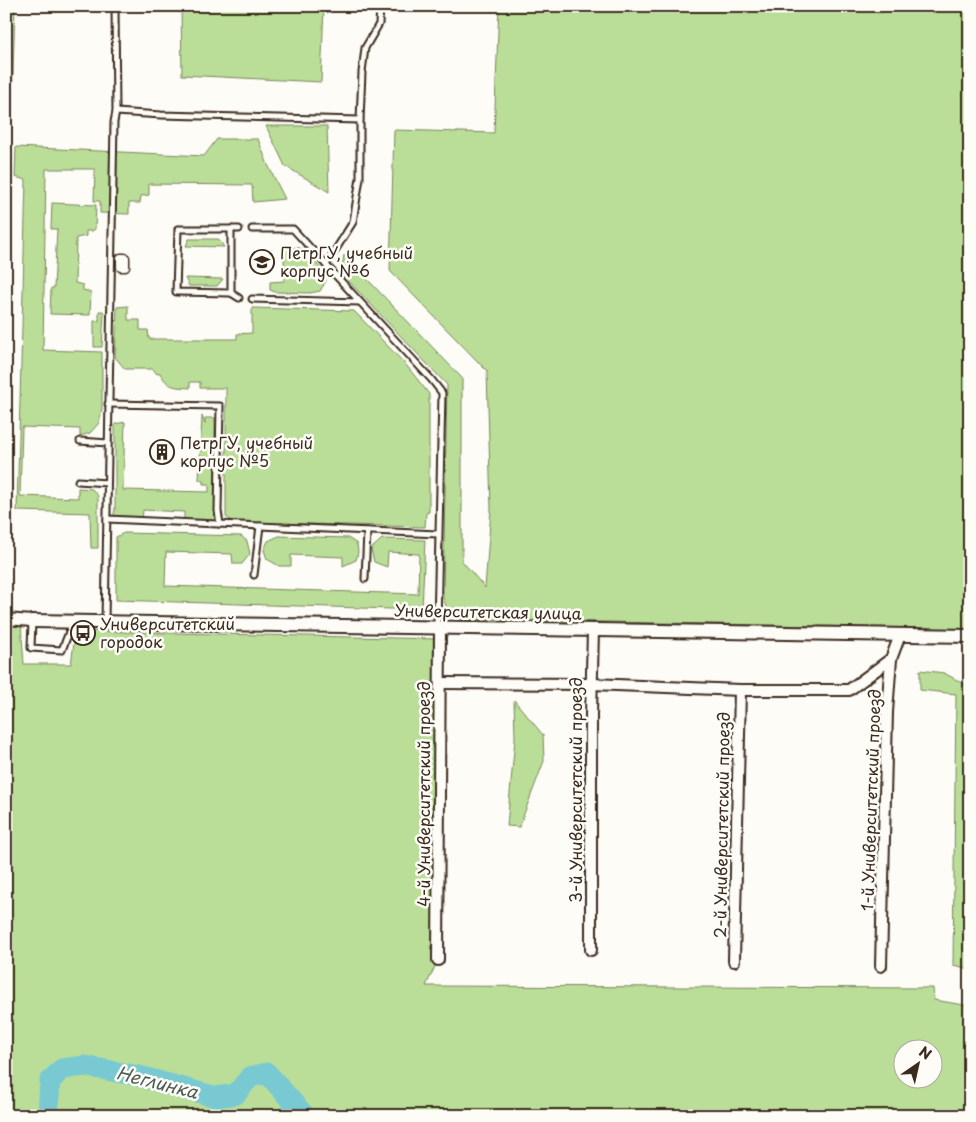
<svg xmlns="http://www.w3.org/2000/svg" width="976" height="1122" font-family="'Playpen Sans',sans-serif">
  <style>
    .green { fill: #bade98; stroke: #7a845b; fill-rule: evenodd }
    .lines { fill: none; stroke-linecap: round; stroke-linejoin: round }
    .river { stroke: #78c9d2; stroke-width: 21 }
    .service-casing { stroke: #3b2a1e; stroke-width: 9 }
    .pedestrian-casing { stroke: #3b2a1e; stroke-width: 11 }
    .minor-casing { stroke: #3b2a1e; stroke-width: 14 }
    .tertiary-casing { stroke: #3b2a1e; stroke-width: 16 }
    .service { stroke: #fdfcf7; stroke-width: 5 }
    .pedestrian { stroke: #fdfcf7; stroke-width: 8 }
    .minor { stroke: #fdfcf7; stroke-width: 10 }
    .tertiary { stroke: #fdfcf7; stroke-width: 12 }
    .labels { text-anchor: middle; stroke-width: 5; stroke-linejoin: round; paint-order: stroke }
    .poi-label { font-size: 16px; fill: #3b2a1e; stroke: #fdfcf7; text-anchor: start }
    .street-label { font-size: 16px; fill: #3b2a1e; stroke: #fdfcf7 }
    .water-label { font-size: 18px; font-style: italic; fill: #4d5a54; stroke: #fdfcf7 }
  </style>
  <rect width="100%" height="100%" fill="#fdfcf7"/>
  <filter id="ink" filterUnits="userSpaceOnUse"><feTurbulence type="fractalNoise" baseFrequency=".02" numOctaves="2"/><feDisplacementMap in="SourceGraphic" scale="10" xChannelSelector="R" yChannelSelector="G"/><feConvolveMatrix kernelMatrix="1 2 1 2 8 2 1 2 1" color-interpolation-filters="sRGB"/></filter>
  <g filter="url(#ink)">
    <g class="green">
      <polygon points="6,6 15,6 6,313"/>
      <polygon points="181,6 324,6 321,82 182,75"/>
      <polygon points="499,6 970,6 970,629 459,619 448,611 443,598 447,385 341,273 344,255 462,378 462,561 485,588 491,510 487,371 390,271 394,130 494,133"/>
      <polygon points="266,126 327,126 329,192 285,166"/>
      <polygon points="217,139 258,139 268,165 285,199 253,202 252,185 149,184 149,195 141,196 140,203 129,203 129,214 100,213 100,201 94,201 95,169 46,169 43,350 102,352 102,409 99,423 90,433 80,436 80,429 22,427 20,496 78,498 78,488 92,489 98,496 98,548 91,548 90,513 17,511 26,180 15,177 16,147 204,156"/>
      <polygon points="52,203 96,205 95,229 92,231 86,231 86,236 76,238 75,283 83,285 83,290 91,292 90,315 50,314 51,288 54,288 57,229 51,229"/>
      <polygon points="189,239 218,239 224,247 186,246"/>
      <polygon points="284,247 300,248 325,272 326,281 320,291 310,293 275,292 270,290 270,282 284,281"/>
      <polygon points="185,278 223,279 217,286 189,286"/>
      <path d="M128,306V320H140V330H148L149,339H237V334L252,333V308L354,311L406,365L429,394V512L426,513L425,527L234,522L226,517V388H200V382H190V388C175,387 168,388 160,373L157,374L153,369H125L115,357L117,307Z"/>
      <polygon points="99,311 103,311 104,313 102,347 94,347 94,321 99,321"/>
      <polygon points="202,416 205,424 205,418 215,418 215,524 184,522 184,512 143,510 142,520 113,519 115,509 115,424 125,422 123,490 209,492 209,484 203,484 203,481 199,480"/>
      <polygon points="124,533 241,536 247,541 250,554 242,564 233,564 232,554 166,552 165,586 418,594 419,554 388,552 387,567 374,562 371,549 382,539 425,540 422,610 116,600 116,537"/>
      <polygon points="279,536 348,538 357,544 358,552 356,560 343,566 343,557 291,555 291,566 279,566 267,559 264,550 268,541"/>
      <path d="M6,622L21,624L24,664H71L75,636L83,631L440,639L438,960L426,986L933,988L934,1000L970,1006V1116H6ZM904,1050H934V1080H904Z"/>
      <polygon points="920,670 944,673 970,687 970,969 953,965 956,694 920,690"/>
      <polygon points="514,700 543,735 544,761 519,827 507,826 515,739"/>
    </g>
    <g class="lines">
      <polyline class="river" points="48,1116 50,1081 62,1069 84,1066 139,1076 216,1097 236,1094 250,1077 267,1073 305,1116"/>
      <defs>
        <g id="service">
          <polyline points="116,112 161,115 360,120"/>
          <polyline points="231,229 231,293"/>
          <polyline points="252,229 293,229 431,379 442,393 437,627"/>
          <polyline points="326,265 353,222 360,178 360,120 362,72 365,48 379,24 380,6"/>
          <polyline points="239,298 231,293 176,292 178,229 239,229"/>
          <polyline points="252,299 360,302"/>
          <polyline points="108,404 220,406 218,511 220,524"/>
          <polyline points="80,441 108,443"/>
          <polyline points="78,481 107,483"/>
          <polyline points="107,519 438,534"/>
          <polyline points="254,575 260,526"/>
          <polyline points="365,579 367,531"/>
          <polyline points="32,621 31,648 62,650 73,622"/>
          <polyline points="105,622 114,122 116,112 115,6"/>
        </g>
        <rect id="pedestrian" x="121" y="258" width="4" height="9"/>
        <g id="minor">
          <polyline points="6,619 32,621"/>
          <polyline points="440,683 592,684 740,690 849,690 891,659"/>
          <polyline points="591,950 591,715 593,630"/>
          <polyline points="438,960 440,628"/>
          <polyline points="734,961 740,690"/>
          <polyline points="881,966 887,712 891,659 900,635"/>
        </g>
        <polyline id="tertiary" points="32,621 970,636"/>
      </defs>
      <use href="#service" class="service-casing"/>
      <use href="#pedestrian" class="pedestrian-casing"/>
      <use href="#minor" class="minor-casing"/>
      <use href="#tertiary" class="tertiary-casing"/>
      <use href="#service" class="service"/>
      <use href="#pedestrian" class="pedestrian"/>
      <use href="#minor" class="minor"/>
      <use href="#tertiary" class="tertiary"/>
    </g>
  </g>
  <defs>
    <symbol id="university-ring" viewBox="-11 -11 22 22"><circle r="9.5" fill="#fdfcf7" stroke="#3b2a1e" stroke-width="1.5"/><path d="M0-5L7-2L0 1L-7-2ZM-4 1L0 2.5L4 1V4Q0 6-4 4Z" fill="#3b2a1e"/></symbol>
    <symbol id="building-ring" viewBox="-11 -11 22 22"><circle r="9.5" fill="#fdfcf7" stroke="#3b2a1e" stroke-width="1.5"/><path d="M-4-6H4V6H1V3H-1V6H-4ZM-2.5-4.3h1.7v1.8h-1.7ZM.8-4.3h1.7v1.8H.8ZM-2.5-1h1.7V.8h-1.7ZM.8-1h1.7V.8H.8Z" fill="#3b2a1e"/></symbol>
    <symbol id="bus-ring" viewBox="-11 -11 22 22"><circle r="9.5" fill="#fdfcf7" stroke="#3b2a1e" stroke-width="1.5"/><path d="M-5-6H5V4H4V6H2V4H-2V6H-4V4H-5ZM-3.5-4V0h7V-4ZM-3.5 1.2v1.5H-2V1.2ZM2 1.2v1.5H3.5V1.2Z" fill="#3b2a1e"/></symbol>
  </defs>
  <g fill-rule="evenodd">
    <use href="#university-ring" x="248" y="248" width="28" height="28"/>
    <use href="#building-ring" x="148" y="438" width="28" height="28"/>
    <use href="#bus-ring" x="69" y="619" width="28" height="28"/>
  </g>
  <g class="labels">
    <g class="poi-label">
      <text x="280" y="259">ПетрГУ, учебный<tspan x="280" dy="18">корпус №6</tspan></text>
      <text x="180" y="449">ПетрГУ, учебный<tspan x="180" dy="18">корпус №5</tspan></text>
      <text x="100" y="630">Университетский<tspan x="100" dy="18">городок</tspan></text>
    </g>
    <g class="street-label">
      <text transform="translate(488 612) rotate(1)" y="6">Университетская улица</text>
      <text transform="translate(576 790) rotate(-90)" y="6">3-й Университетский проезд</text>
      <text transform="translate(424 794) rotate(-90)" y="6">4-й Университетский проезд</text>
      <text transform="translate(871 800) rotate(-88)" y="6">1-й Университетский проезд</text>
      <text transform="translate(722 825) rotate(-89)" y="6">2-й Университетский проезд</text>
    </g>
    <g class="water-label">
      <text transform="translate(157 1083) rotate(14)" y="6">Неглинка</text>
    </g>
  </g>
  <rect width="976" height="1122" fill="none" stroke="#fdfcf7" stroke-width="25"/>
  <rect x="12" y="12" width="951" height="1097" fill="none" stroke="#3b2a1e" stroke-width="2" filter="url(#ink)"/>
  <g transform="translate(918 1064) rotate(34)"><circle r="24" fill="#fdfcf7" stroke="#afa8a0"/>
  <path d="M0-4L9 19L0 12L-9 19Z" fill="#3b2a1e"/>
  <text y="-8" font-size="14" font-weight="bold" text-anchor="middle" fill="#3b2a1e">N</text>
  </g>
</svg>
